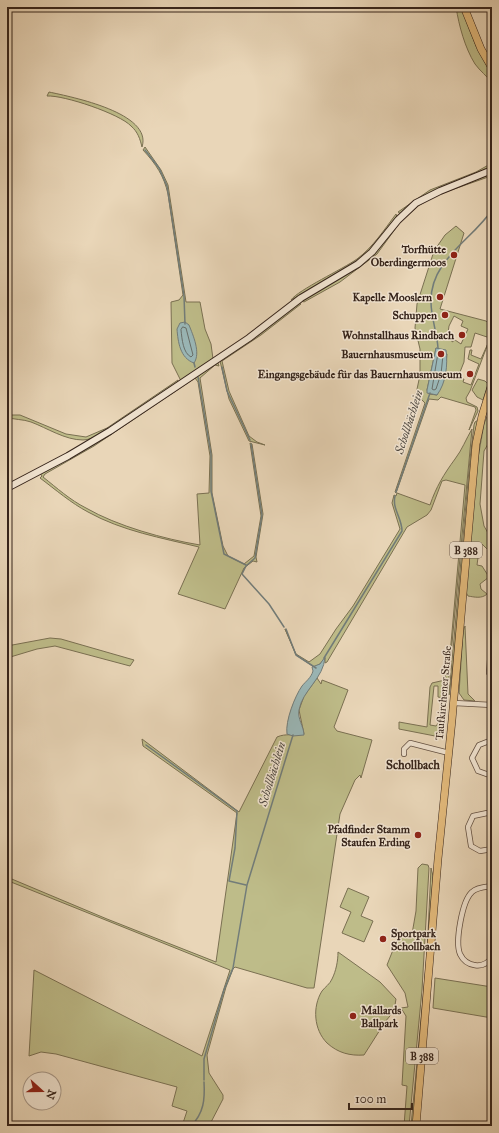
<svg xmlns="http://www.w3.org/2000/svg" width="499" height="1133" font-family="'IM FELL Great Primer',serif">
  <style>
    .green { fill: #bebc89; stroke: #7a7052; fill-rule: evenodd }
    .water { fill: #9ab7b7; stroke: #727c79 }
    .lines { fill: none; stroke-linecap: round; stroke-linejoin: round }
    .shore { stroke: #686e69; stroke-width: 1 }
    .stream { stroke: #727c79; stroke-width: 1.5 }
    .street-casing { stroke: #635042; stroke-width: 6 }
    .secondary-casing { stroke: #36241b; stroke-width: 8 }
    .primary-casing { stroke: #36241b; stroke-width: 8 }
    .street { stroke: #f1e4d1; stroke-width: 4.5 }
    .secondary { stroke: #f1e4d1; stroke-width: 6 }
    .primary { stroke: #e4bb7c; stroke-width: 7 }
    .poi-dot { fill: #8f2418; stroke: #f1e4d1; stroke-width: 1.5 }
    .labels { text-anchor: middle; stroke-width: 3; stroke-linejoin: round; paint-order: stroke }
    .shield { fill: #f1e4d1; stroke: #6e5e52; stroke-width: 1 }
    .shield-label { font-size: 10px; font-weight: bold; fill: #36241b }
    .poi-label { font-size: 11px; font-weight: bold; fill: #36241b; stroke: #f1e4d1; text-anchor: end }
    .street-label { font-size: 11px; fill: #36241b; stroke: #f1e4d1 }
    .water-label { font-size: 12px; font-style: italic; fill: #4f4942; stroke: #f1e4d1 }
    .neighbourhood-label { font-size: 12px; font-weight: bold; fill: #36241b; stroke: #f1e4d1 }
  </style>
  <rect width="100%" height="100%" fill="#e9d6b8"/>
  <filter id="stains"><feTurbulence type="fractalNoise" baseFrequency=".005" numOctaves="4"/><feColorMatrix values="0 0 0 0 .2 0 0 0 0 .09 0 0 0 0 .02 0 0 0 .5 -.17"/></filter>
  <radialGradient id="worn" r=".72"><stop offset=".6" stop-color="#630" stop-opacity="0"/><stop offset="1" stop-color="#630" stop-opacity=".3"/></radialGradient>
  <g class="green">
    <path d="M456,7H461L476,46L492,75V83C487,76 480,71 475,64C465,48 459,26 456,7Z"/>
    <path d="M49,92C72,97 153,113 142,147C140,139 138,132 131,126C120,114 64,95 47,96Z"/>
    <path d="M145,147L161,170L168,185L186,302H200L205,329L211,344L213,359L181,381L172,363L171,302L179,300L183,295L168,194C164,176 156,164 143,150Z"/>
    <polygon points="492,163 492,166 482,172 401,214 398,212 430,190 476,172"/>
    <polygon points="492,173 491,176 437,195 418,206 401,221 377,254 340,282 304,302 302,301 350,272 411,211 420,204 451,189"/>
    <path d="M396,214L397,217L372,248L358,261L291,300C298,290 343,269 357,259C373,247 384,230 396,214Z"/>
    <path d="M456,226L464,233L440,309L486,321L492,327L490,338L475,333L471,347H465L464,362L458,377L464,379L463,382L471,385L479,364L468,359L470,350H472L471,355L481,359L489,341L470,391L466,398L467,402L477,407L478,411L469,430L476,410L475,407L441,397L438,400L429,399L396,493L395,492L425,403L416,394L420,375V349L415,328L417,304L434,251L445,235ZM454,316L463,321L461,326L468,329L461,344L455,340L452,342V335L448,333L449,326ZM436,348L447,354L445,375L437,395L429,394L427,390Z"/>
    <polygon points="298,303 301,304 261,335 222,361 229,391 249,436 257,442 265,445 249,441 229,399 220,361"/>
    <path d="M218,363L219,366L215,365L200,378L212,455V493L223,546L228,556L244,564L254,556L261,516L250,443L252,444L263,514L256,557L257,562L253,561L244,568L225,609L178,594L199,547C162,538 122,531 88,512C71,503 56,490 40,478L42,476L40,473ZM195,378L198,382L210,456L209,493L197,494L200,545C164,539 117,526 86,508C70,500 57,488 43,477L45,474L94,446Z"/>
    <polygon points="478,379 485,381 488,384 483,400 477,397 472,390"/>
    <path d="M178,380V383C159,396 103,440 83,440C65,440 47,428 31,422C23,419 14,420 7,417V415H20L66,434L86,437L107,428Z"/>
    <path d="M492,404V437L484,451L480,504L484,526L492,540V554L482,544L479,550L477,565L482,566L489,577L480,584L481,589L487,594C482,599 474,597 468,596L466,592L476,469L484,424Z"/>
    <polygon points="478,420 453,666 449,695 470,459 474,425 475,422"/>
    <path d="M472,429L447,697L444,698L438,697V686H434L430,725L436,726L439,722L441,703L446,704L443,733L435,736L399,729V722L427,727L430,687L432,683L445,680L446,670L449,666L465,485L446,480L442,481L431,510L427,515L407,527L327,662L325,663V658L320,664L314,667L296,655L285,629L296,654L309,662L320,654L336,629L353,606L400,529L392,503L394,495L396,496L397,493L430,505C436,487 444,474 455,459C462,450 466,439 472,429Z"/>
    <polygon points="465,626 468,694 475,701 464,700 459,693 463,632"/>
    <polygon points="50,638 61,639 134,660 130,666 55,646 37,649 7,658 7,646"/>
    <path d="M317,678L321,684L322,680L348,690L334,727L337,731L372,740L361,778L360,775L355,780L340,814L314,988H307L235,967L233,969L226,987L207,1055L209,1073L223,1095V1099L209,1126H182L187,1111L172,1106L177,1087L56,1054L41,1052L29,1056L34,970L202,1056L230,970L11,882L7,880V877L107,919L216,962L237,813L143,746L142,739L239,812L277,737C286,733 294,736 304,734L299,710L304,696Z"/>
    <polygon points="422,864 428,865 429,868 422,990 409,1126 404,1126 407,1086 402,1085 406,1016 401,1008 408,1007 405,993 387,965 399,935 412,934 416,911 418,868"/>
    <polygon points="431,868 433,876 431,906 414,1126 411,1126 427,955"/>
    <polygon points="348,888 369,897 361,916 373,921 364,942 342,933 351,912 340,907"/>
    <path d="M338,952L380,982L396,999L394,1011L385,1022L364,1055C350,1056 338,1053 327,1043C314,1030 312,1007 322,991C325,987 330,984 332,979C336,971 338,961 338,952Z"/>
    <polygon points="435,978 492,987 492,1018 433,1008"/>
  </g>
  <g class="water">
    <path d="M185,322L189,325C193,335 201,353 194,363C180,358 178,342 177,329L180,323Z"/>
    <path d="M436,348L446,350C448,365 446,383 437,395L427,393V390Z"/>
    <path d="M325,657C324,678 302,691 299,710C297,718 304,727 304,735L293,736L287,734C285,721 295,696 302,686C306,681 311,678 313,671L312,667L320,664Z"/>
  </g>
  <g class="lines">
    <g class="shore">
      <path d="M183,327L186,328L193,355L191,357C183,353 182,339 181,330Z"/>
      <polygon points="440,352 443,355 441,374 436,389 434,390 432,389 438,353"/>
    </g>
    <g class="stream">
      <polyline points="145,150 159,168 167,186 184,296 185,324"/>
      <path d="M438,348C437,333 431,317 431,302C430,260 472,240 492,210"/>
      <polyline points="194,363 195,367"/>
      <polyline points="222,367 227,391 250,440"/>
      <polyline points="198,377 211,454 211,491 224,554 246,565"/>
      <polyline points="251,444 262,515 255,558 246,566 242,574 269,604 284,627"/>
      <polyline points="396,492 430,393"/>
      <polyline points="286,629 296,655 316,668"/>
      <path d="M324,658L402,531C402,518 392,509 395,496"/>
      <polyline points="146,745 237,811 235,848 229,881 246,885"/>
      <polyline points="204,1080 204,1059 224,990 233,968 247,885 293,735"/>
      <path d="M191,1126C204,1113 205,1099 204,1082"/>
    </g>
    <defs>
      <g id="street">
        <polyline points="492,632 489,673 492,676"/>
        <polyline points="454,703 492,705"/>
        <polyline points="492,740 479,745 472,758 478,771 492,776"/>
        <polyline points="404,754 404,749 410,743 449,753"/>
        <polyline points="492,812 473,816 468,827 471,846 480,851 492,849"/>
        <path d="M492,886C485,887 477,887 472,892C462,901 455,942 460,954C466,967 484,970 492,957"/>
      </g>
      <polyline id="secondary" points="7,488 68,456 110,431 249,338 301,298 358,264 372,252 398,220 416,203 440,191 492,170"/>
      <g id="primary">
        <polyline points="464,7 481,49 492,68"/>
        <polyline points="416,1126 438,859 452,720 476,444 482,416 492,384"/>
      </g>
    </defs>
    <use href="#street" class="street-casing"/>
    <use href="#secondary" class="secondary-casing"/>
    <use href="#primary" class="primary-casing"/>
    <use href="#street" class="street"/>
    <use href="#secondary" class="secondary"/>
    <use href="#primary" class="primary"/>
  </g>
  <g class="poi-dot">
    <circle cx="454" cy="255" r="4"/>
    <circle cx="440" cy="297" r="4"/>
    <circle cx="445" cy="315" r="4"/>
    <circle cx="462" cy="335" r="4"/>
    <circle cx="441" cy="354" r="4"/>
    <circle cx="470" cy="374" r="4"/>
    <circle cx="418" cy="835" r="4"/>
    <circle cx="383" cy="939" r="4"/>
    <circle cx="353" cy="1016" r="4"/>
  </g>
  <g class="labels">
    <g class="shield">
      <rect x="450" y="542" width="32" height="16" rx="3"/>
      <rect x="406" y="1048" width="32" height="16" rx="3"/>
    </g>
    <g class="shield-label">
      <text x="466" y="554">B 388</text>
      <text x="422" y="1060">B 388</text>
    </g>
    <g class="poi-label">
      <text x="446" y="253">Torfhütte<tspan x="446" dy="13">Oberdingermoos</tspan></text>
      <text x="432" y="301">Kapelle Mooslern</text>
      <text x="437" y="319">Schuppen</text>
      <text x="454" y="339">Wohnstallhaus Rindbach</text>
      <text x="433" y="358">Bauernhausmuseum</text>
      <text x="462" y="378">Eingangsgebäude für das Bauernhausmuseum</text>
      <text x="410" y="833">Pfadfinder Stamm<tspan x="410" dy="13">Staufen Erding</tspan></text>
      <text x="391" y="937" text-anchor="start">Sportpark<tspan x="391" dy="13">Schollbach</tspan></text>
      <text x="361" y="1014" text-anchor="start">Mallards<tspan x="361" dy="13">Ballpark</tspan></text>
    </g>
    <g class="street-label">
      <text transform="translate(443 693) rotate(-85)" y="4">Taufkirchener Straße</text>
    </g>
    <g class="water-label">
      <text transform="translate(409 422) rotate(-72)" y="4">Schollbächlein</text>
      <text transform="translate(272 774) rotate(-73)" y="4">Schollbächlein</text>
    </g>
    <g class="neighbourhood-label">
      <text x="413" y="769">Schollbach</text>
    </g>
  </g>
  <rect width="499" height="1133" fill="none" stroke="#e9d6b8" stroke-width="24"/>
  <rect x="8" y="8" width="483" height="1117" fill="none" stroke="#36241b" stroke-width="2"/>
  <rect x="12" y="12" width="475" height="1109" fill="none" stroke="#36241b"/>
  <g transform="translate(42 1091) rotate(111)"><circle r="19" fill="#f1e4d1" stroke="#a69788"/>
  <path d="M0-3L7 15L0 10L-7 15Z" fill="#8f2418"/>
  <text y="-6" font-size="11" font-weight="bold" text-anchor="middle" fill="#36241b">N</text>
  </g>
  <path d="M349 1103v6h63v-6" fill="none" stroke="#36241b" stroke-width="2"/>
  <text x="355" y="1103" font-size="12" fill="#36241b" stroke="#f1e4d1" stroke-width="3" paint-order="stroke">100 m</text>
  <rect width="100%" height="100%" filter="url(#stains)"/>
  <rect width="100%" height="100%" fill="url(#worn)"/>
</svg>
